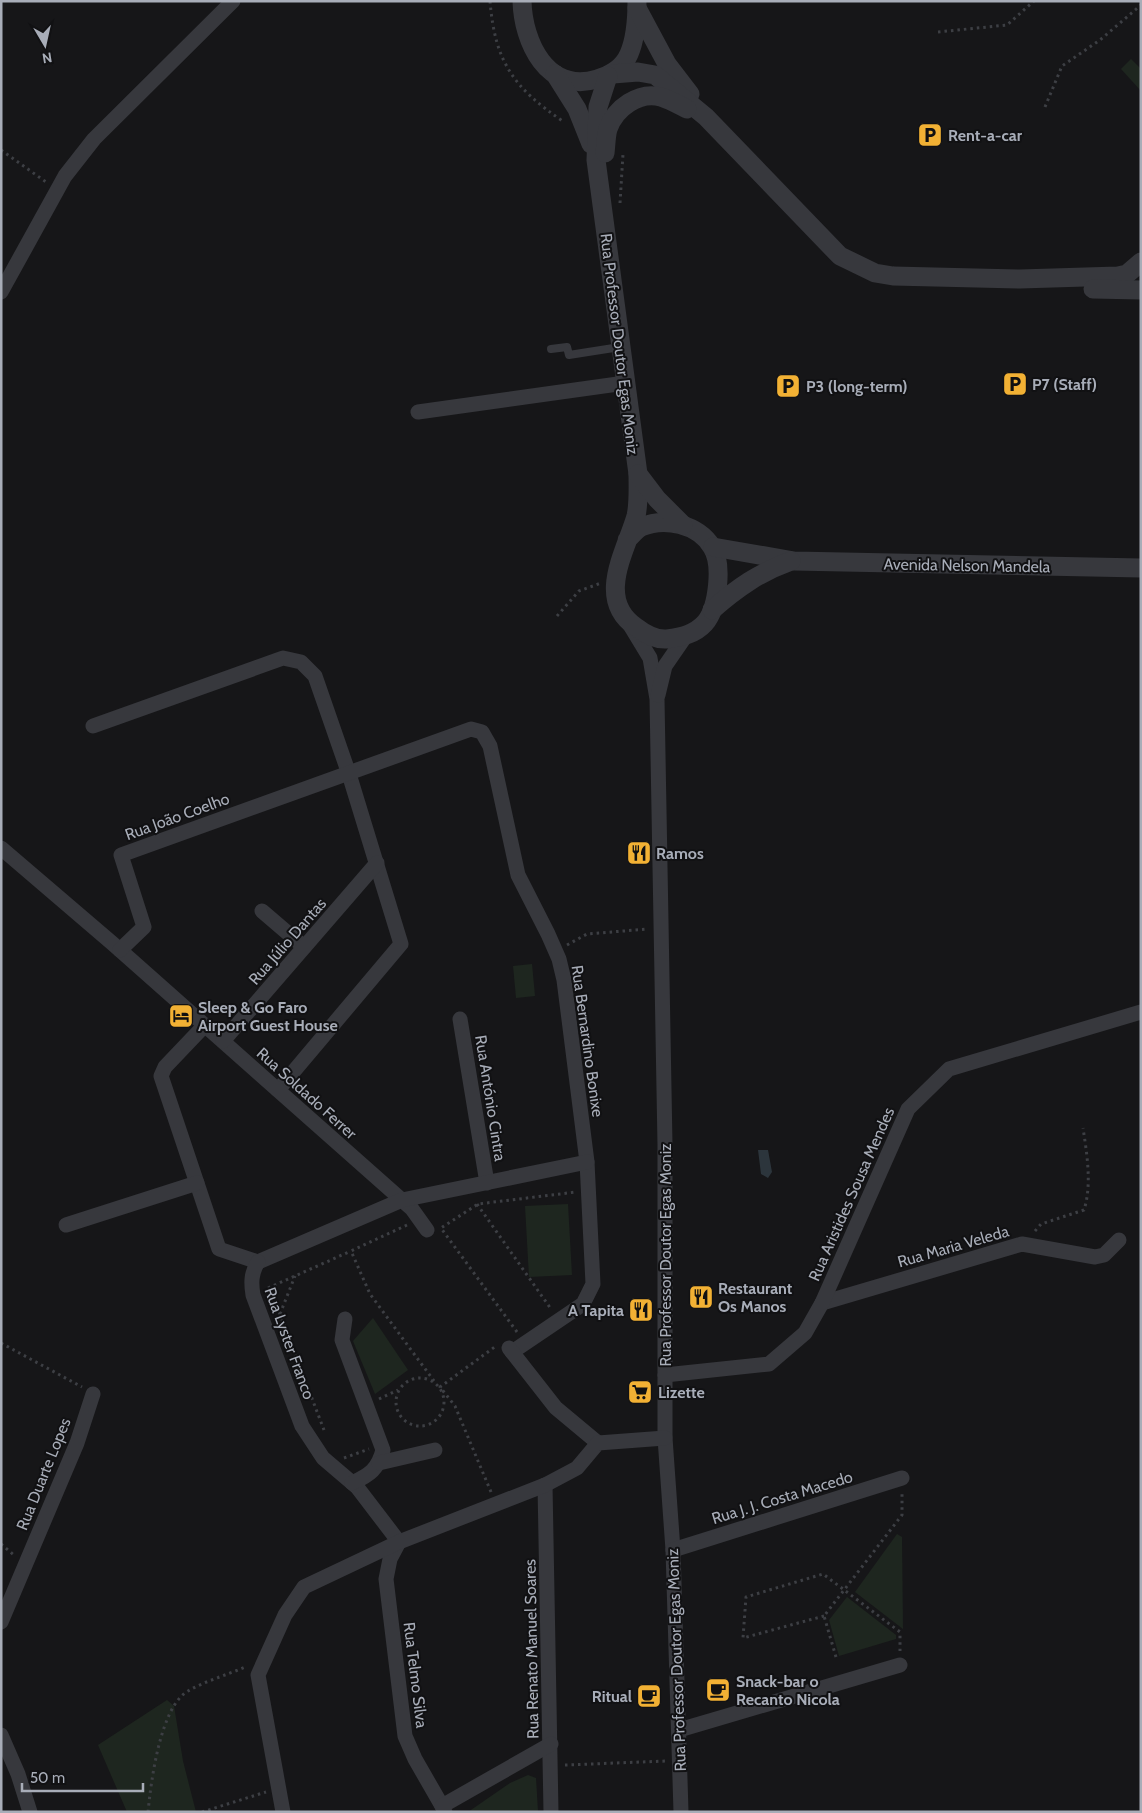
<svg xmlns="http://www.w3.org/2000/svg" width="1142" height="1813" font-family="Cabin,sans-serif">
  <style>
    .green { fill: #1e261f }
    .water { fill: #2c353c }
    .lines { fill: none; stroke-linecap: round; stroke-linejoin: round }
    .path { stroke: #3d3f44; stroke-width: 3; stroke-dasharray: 2.5 4; stroke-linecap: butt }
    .service { stroke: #37383d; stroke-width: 8 }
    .minor { stroke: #37383d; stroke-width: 15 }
    .tertiary { stroke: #37383d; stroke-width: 19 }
    .labels { text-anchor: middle; stroke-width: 4; stroke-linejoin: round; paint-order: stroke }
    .poi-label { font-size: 16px; font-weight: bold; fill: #a8adb8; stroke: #111113; text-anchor: start }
    .street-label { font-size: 16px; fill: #a8adb8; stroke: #111113 }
  </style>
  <rect width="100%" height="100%" fill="#161618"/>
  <g class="green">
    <polygon points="1131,59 1141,69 1141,91 1121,69"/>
    <polygon points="532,964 535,996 516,998 513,966"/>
    <polygon points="568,1204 572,1275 529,1277 525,1206"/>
    <polygon points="373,1318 408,1370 375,1394 353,1341"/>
    <polygon points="897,1534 902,1537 903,1629 855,1592"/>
    <polygon points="847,1597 896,1635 896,1639 839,1656 829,1620"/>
    <polygon points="167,1700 174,1706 183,1761 196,1812 127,1812 98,1745"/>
    <polygon points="528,1775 536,1778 538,1811 468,1812 510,1783"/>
  </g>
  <polygon class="water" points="758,1150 768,1150 772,1172 768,1178 761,1174"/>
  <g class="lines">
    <g class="path">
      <path d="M490,1C495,63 514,88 564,122"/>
      <polyline points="938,32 1007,25 1034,1"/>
      <polyline points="1045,107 1062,66 1100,40 1141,5"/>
      <polyline points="1,150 46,182"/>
      <polyline points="620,203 623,154"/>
      <polyline points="557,616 579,591 601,583"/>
      <polyline points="567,945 587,934 648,929"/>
      <polyline points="477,1204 551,1309"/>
      <polyline points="407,1225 351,1251 370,1294 434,1381"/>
      <path d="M1035,1231L1041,1224L1084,1210C1092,1185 1087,1154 1083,1128"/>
      <polyline points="268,1288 351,1251"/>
      <polyline points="270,1288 324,1430"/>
      <polyline points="280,1314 295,1276"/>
      <polyline points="517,1332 441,1228 478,1204 576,1192"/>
      <polyline points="1,1343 82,1387"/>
      <circle cx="420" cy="1402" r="24"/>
      <polyline points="379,1399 398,1390"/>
      <polyline points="344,1458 369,1449"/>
      <polyline points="491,1492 455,1406 440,1387 496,1346"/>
      <polyline points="1,1544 15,1556"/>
      <polyline points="824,1616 743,1638 746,1597 823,1574 900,1632 900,1651"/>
      <polyline points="836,1657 824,1616 902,1515 902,1494"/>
      <polyline points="565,1765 667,1761"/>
      <path d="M148,1812C151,1782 160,1707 188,1691C205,1681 227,1675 245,1667"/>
      <polyline points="202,1812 266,1792"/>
    </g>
    <polyline class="service" points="551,349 567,347 569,355 620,347"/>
    <g class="minor">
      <polyline points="1,292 65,176 94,139 233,1"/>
      <polyline points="418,412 625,383"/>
      <polyline points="630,625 650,658 657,699 665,1145 665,1438 673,1550 681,1812"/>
      <polyline points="658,695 665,666 685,637"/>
      <polyline points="93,726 283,658 301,662 315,676 349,774 401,944 278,1090"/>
      <polyline points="1,848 112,943 412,1209 427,1230"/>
      <polyline points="262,911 304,947"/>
      <polyline points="120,950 144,927 121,855 471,729 482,732 490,746 518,875 548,934 559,959 564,980 587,1162 593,1284 583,1304 512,1352"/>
      <polyline points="460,1019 487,1183"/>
      <polyline points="205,1025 165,1067 161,1076 219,1249 258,1262"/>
      <polyline points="223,1041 377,863"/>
      <polyline points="66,1225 197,1183"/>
      <polyline points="258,1262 402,1200 587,1162"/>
      <path d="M258,1262C251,1273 251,1283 253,1295L302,1426L323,1458L357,1487L399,1542"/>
      <polyline points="822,1303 1022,1244 1095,1257 1104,1255 1119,1240"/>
      <path d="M345,1319L342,1340L383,1450C378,1469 370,1475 352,1483"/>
      <polyline points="509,1348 556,1408 598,1443"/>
      <polyline points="665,1375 769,1364 805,1333 822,1303 908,1109 949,1069 1141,1012"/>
      <polyline points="379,1463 435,1450"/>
      <polyline points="545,1485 551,1812"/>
      <polyline points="399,1542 390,1559 386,1579 405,1736 415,1759 442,1806"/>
      <polyline points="673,1550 902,1478"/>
      <polyline points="1,1622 77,1443 93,1394"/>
      <polyline points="679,1730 900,1665"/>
      <polyline points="1,1735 18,1774 30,1812"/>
      <polyline points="283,1812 258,1675 285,1615 304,1587 399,1542 545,1485 577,1468 598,1443 665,1438"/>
      <polyline points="445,1812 442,1806 551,1744"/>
    </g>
    <g class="tertiary">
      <path d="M522,1C523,42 547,94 597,79C611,75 623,68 629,54C636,38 637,19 637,1"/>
      <polyline points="637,8 667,64 690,94"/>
      <polyline points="555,74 577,109 591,144"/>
      <polyline points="613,74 638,72 655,75 706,117 840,256 875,273 893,276 1020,279 1118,276 1127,274 1141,262"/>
      <path d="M608,76L598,107L596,160L638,474C638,487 639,503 636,516C626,551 595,599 636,627C645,634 655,640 667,639C682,637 695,634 705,623C718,608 723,564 712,547C698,524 665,517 641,527C636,530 631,536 627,540"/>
      <path d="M605,153C606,145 606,136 608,129C615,108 639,91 661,97C670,100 679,105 687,109"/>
      <polyline points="1093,289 1141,290"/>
      <polyline points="638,474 657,499 683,525"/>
      <polyline points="713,547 794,561 1141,568"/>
      <path d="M712,610C737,588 760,572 791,561"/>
    </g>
  </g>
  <defs>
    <symbol id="parking-square" viewBox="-11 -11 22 22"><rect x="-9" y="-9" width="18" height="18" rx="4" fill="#f2b134" stroke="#111113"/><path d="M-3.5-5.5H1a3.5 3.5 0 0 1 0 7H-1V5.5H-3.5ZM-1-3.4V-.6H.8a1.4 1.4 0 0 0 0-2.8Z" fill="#111"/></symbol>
    <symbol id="restaurant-square" viewBox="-11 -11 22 22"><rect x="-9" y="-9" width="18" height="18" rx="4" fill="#f2b134" stroke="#111113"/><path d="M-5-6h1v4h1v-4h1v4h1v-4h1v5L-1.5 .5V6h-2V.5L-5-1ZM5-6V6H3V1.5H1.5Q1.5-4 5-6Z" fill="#111"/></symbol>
    <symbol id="hotel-square" viewBox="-11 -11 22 22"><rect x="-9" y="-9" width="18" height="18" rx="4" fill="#f2b134" stroke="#111113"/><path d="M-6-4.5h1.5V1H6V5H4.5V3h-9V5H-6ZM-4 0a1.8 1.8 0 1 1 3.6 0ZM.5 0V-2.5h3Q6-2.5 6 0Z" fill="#111"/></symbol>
    <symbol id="supermarket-square" viewBox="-11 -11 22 22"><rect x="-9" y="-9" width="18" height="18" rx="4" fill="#f2b134" stroke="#111113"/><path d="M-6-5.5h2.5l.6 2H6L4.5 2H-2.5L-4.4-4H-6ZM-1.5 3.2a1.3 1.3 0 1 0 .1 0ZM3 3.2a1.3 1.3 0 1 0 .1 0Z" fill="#111"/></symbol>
    <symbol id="cafe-square" viewBox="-11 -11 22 22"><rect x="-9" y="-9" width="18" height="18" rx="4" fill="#f2b134" stroke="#111113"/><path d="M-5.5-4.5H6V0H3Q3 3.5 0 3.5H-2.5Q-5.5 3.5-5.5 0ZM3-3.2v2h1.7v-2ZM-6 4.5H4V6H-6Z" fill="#111"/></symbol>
  </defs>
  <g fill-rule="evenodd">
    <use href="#parking-square" x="916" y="121" width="28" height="28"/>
    <use href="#parking-square" x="1001" y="370" width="28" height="28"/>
    <use href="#parking-square" x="774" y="372" width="28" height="28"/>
    <use href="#restaurant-square" x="625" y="839" width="28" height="28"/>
    <use href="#hotel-square" x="167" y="1002" width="28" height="28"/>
    <use href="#restaurant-square" x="687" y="1283" width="28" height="28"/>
    <use href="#restaurant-square" x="627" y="1296" width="28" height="28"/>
    <use href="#supermarket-square" x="626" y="1378" width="28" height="28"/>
    <use href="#cafe-square" x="704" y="1676" width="28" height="28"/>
    <use href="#cafe-square" x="635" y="1682" width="28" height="28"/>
  </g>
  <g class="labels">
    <g class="poi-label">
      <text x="948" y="141">Rent-a-car</text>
      <text x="1032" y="390">P7 (Staff)</text>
      <text x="806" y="392">P3 (long-term)</text>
      <text x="656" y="859">Ramos</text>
      <text x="198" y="1013">Sleep &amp; Go Faro<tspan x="198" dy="18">Airport Guest House</tspan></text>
      <text x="718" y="1294">Restaurant<tspan x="718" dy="18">Os Manos</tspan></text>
      <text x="624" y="1316" text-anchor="end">A Tapita</text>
      <text x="658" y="1398">Lizette</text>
      <text x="736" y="1687">Snack-bar o<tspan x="736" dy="18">Recanto Nicola</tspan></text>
      <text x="632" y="1702" text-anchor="end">Ritual</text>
    </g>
    <g class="street-label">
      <text transform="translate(620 344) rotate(83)" y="6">Rua Professor Doutor Egas Moniz</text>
      <text transform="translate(967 565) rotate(1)" y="6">Avenida Nelson Mandela</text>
      <text transform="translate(177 816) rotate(-20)" y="6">Rua João Coelho</text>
      <text transform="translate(287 941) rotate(-49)" y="6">Rua Júlio Dantas</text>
      <text transform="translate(588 1041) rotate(82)" y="6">Rua Bernardino Bonixe</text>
      <text transform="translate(307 1093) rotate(42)" y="6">Rua Soldado Ferrer</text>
      <text transform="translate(491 1098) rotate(81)" y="6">Rua António Cintra</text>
      <text transform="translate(851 1194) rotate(-66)" y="6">Rua Aristides Sousa Mendes</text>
      <text transform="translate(953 1246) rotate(-16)" y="6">Rua Maria Veleda</text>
      <text transform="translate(665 1255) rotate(-90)" y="6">Rua Professor Doutor Egas Moniz</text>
      <text transform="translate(290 1343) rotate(70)" y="6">Rua Lyster Franco</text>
      <text transform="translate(43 1474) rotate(-68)" y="6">Rua Duarte Lopes</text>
      <text transform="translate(782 1497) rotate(-17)" y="6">Rua J. J. Costa Macedo</text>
      <text transform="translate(531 1649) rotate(-91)" y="6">Rua Renato Manuel Soares</text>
      <text transform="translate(676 1660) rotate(-92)" y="6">Rua Professor Doutor Egas Moniz</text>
      <text transform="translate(416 1675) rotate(83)" y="6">Rua Telmo Silva</text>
    </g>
  </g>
  <rect width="1142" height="1813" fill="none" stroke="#a8adb8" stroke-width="5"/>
  <g transform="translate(45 45) rotate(171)" stroke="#111113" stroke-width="4" paint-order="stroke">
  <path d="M0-4L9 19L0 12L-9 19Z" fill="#a8adb8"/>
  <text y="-8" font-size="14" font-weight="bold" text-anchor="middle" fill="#a8adb8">N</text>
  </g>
  <path d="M22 1783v8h121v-8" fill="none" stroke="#a8adb8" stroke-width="2.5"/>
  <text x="30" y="1783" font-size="15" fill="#a8adb8" stroke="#111113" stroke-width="4" paint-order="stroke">50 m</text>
</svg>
